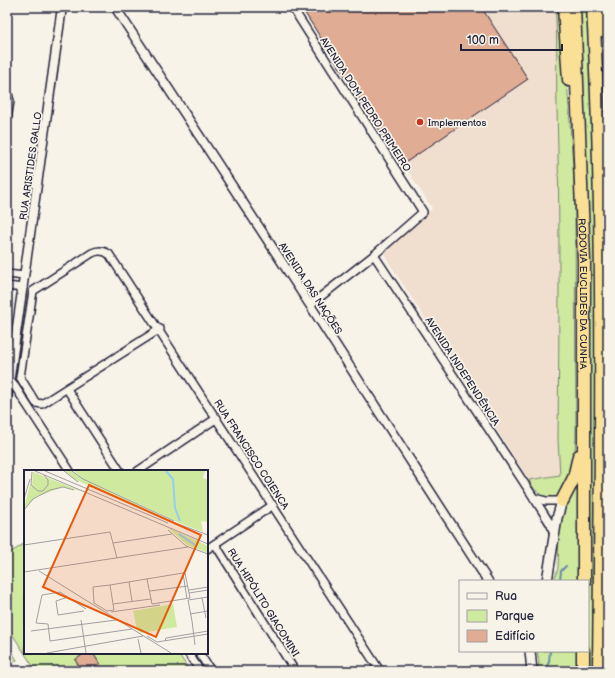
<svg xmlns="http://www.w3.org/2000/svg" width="615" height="678" font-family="'Balsamiq Sans',sans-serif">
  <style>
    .built { fill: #f0decf }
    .green { fill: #cfe99f; stroke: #78866d }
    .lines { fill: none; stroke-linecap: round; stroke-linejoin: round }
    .stream { stroke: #6689a9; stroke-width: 2 }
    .building { fill: #e0ac94; stroke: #22223b }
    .minor-casing { stroke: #22223b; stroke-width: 10 }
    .tertiary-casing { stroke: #22223b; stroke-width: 11 }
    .secondary-casing { stroke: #22223b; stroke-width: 12 }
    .motorway-casing { stroke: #22223b; stroke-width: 15 }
    .minor { stroke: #f7f3e8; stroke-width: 7 }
    .tertiary { stroke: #f7f3e8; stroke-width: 8 }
    .secondary { stroke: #f7f3e8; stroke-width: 9 }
    .motorway { stroke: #f9e096; stroke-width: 12 }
    .poi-dot { fill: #c8321e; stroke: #f7f3e8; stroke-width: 1.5 }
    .labels { text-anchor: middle; stroke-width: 3.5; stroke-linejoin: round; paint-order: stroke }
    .street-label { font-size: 10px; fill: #22223b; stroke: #f7f3e8 }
    .poi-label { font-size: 10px; fill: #22223b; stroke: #f7f3e8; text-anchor: start }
    .inset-river { fill: none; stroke: #93cef3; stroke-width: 2 }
    .inset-road { fill: none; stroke: #a29fa3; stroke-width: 1 }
    .view { fill: #e8590c; fill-opacity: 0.15; stroke: #e8590c; stroke-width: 2 }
    .inset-edge { fill: none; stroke: #22223b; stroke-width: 2 }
  </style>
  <rect width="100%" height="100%" fill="#f7f3e8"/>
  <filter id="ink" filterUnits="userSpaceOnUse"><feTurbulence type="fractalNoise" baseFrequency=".025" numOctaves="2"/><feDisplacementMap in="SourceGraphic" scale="8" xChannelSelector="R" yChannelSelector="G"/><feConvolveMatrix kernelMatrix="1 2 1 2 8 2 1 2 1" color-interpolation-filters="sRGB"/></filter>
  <g filter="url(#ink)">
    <polygon class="built" points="301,7 555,7 558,45 557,95 560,216 558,440 560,475 529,480 386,258 386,249 425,217 432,208"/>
    <g class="green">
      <path d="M555,7H562L575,196L576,436L574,465L559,497C543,498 536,494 529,480L560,475L558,440C559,328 560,218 557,107C556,73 558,40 555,7Z"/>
      <polygon points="577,7 590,7 596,115 597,671 586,671 588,581"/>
      <polygon points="606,7 608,7 608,294 605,114"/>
      <path d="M576,489L579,494L578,581H554C555,576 558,571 558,566C560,542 554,507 576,489Z"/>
      <polygon points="608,499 608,671 605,671 604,607"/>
      <polygon points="25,543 25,653 178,653 190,671 36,671 7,626 7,555"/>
      <polygon points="11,651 17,660 7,667 7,654"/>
      <polygon points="537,651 577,651 576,671 538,671 539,662"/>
    </g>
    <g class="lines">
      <g class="stream">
        <polyline points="560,581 561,571 566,566"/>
        <polyline points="546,668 549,662 550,651"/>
      </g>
    </g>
    <g class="building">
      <polygon points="301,7 481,7 528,79 402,165"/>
      <polygon points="85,653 93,653 104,671 82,671 75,660"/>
    </g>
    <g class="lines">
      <defs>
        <g id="minor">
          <polyline points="292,7 423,212 374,255 310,305"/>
          <polyline points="7,91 10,101 7,120"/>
          <polyline points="374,255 534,498 551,525 554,535"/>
          <polyline points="7,274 24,276"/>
          <polyline points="7,286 23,288"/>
          <path d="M160,329L42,404L36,403L20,377L33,291L92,253C98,250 103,250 109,254L380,671"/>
          <polyline points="10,379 70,471"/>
          <polyline points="67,389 120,471"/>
          <polyline points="138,471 217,418"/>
          <polyline points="534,498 546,501 562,501"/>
          <polyline points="215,544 295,671"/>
          <polyline points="207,549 273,505"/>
          <polyline points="188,653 200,671"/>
          <polyline points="199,653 211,671"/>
        </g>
        <g id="tertiary">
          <polyline points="115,7 310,305 488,581"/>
          <polyline points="7,398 62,7"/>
        </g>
        <g id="secondary">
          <polyline points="547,581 557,518 562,501"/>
          <polyline points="530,651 532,671"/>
        </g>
        <g id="motorway">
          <polyline points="564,7 569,80"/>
          <path id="s1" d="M574,7L584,260V581"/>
          <path d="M593,7C605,228 601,450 599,671"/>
          <polyline points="601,31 602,7"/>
          <polyline points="562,501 574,478 579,456"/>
          <polyline points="583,671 583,651"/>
        </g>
      </defs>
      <use href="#minor" class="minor-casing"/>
      <use href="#tertiary" class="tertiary-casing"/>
      <use href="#secondary" class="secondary-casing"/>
      <use href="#motorway" class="motorway-casing"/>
      <use href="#minor" class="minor"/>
      <use href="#tertiary" class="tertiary"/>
      <use href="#secondary" class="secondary"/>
      <use href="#motorway" class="motorway"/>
    </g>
  </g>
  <circle class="poi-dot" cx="420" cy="122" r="4"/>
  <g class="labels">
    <g class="street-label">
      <text transform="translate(366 104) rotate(57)" y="4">AVENIDA DOM PEDRO PRIMEIRO</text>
      <text transform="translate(30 166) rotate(-82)" y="4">RUA ARISTIDES GALLO</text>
      <text transform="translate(311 288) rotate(57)" y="4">AVENIDA DAS NAÇÕES</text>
      <text dy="4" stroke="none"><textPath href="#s1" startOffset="287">RODOVIA EUCLIDES DA CUNHA</textPath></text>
      <text transform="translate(463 371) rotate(57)" y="4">AVENIDA INDEPENDÊNCIA</text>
      <text transform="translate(252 454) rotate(57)" y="4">RUA FRANCISCO COIENCA</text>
      <text transform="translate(264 602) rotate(58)" y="4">RUA HIPÓLITO GIACOMINI</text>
    </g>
    <g class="poi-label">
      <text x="428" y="126">Implementos</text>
    </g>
  </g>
  <g transform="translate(24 470)">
    <rect width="184" height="184" fill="#f7f3e8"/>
    <path d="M41,1H48L53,5L150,52L52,10ZM50,1H181L179,8L184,10V52L177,51L179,62L155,53L59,8ZM9,2L24,8L57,21L39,17L12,27L0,39L6,14L8,18ZM143,57L184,76V83L163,75ZM149,134L153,157L117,163L113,160L109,141Z" fill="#cfe99f"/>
    <path class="inset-river" d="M142,1L149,9L151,38L156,51M155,64L171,75"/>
    <path class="inset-road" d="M11,1L184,74M21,1L144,53M40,1L54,12M48,1L59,9L150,51M8,2L7,15L14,21H19L24,15V10L20,5M0,29L6,9M0,40L9,29L26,20L39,17L50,20M143,50L184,65M144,60L162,76L184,84M89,73L148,64M0,75L86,62L93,88M15,101L147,183M0,102L164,77M159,103L163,129M105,112L108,131M86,115L90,140L83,141L70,133L69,117L86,115L159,103H161L166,128L128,134L123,109M165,120L184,117M126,121L164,116M165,123L184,120M44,127L32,131L34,145L60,141M178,128L182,148M164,130L184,127M164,130L168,151M89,134L127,129M62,139L36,122L18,125L12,153L24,154L26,171L108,159M87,142L136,135M166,144L184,141M57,150L62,183M168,151L171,175M7,161L92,150M123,166L133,172L184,164M114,169L117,183M141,171L142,168L184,161M23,183L119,166"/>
    <path class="view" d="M65,15L177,65L132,167L19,117Z"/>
    <rect width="184" height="184" class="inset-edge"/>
  </g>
  <rect width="615" height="678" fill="none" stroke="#f7f3e8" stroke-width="24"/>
  <rect x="12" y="12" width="591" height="654" fill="none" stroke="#22223b" stroke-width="1.5" filter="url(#ink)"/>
  <rect x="459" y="580" width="130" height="72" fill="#f7f3e8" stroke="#a29fa3"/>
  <rect x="467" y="593" width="20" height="6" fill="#f7f3e8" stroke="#a29fa3"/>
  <text x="495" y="600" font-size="12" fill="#22223b">Rua</text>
  <rect x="467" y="610" width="20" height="12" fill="#cfe99f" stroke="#a29fa3"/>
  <text x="495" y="620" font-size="12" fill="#22223b">Parque</text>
  <rect x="467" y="630" width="20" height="12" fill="#e0ac94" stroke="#a29fa3"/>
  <text x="495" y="640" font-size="12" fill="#22223b">Edifício</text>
  <path d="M461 44v6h101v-6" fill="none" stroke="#22223b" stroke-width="2"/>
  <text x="467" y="44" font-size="12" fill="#22223b" stroke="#f7f3e8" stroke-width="3" paint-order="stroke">100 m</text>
</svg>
